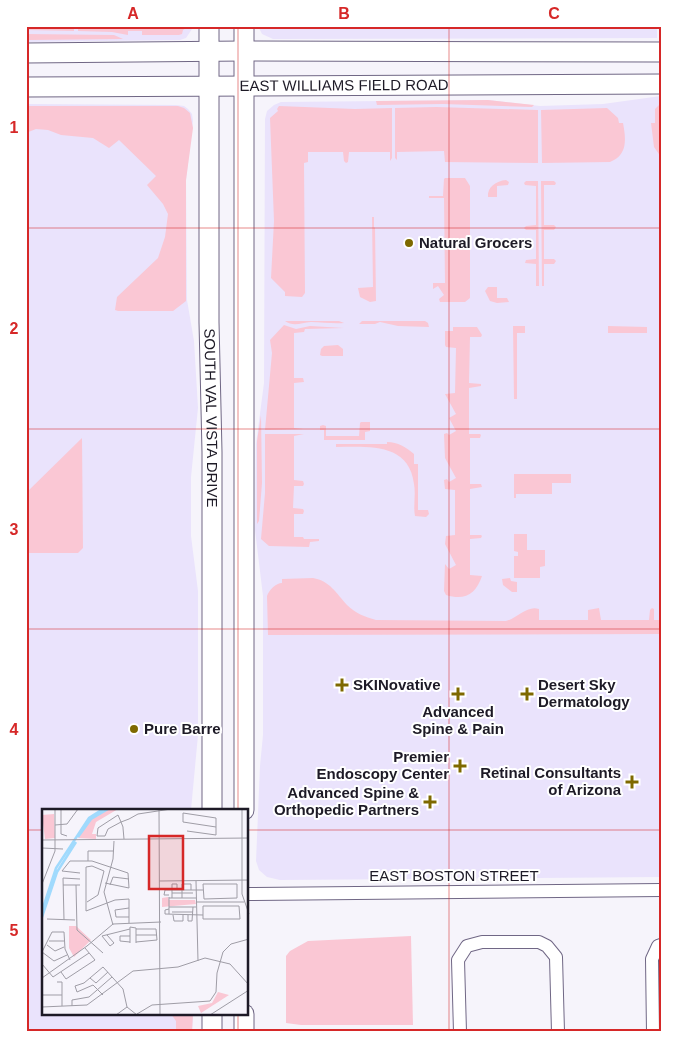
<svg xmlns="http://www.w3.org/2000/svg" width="687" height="1058" font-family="Arial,sans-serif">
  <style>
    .built { fill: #eae3fc }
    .green { fill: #fac7d4 }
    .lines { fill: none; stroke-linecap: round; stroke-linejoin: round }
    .minor-casing { stroke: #706785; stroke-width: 14 }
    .secondary-casing { stroke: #706785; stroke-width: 21 }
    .minor { stroke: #fff; stroke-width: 12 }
    .secondary { stroke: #fff; stroke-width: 19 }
    .grid { fill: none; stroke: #d62828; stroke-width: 1; stroke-opacity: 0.55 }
    .poi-dot { fill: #7e6900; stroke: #fff; stroke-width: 2 }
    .labels { text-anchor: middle; stroke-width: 4; stroke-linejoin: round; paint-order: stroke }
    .street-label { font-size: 15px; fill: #1d1a26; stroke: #fff }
    .poi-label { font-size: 15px; font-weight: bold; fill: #1d1a26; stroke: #fff; text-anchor: start }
    .inset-river { fill: none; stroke: #a0dafd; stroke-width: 2.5 }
    .inset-road { fill: none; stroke: #9f9da6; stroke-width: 1 }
    .view { fill: #d62828; fill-opacity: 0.15; stroke: #d62828; stroke-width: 2.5 }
    .inset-edge { fill: none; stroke: #1d1a26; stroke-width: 2.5 }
    .neatline { fill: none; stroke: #d62828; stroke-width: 2 }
    .grid-label { font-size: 16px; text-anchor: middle; font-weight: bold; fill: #d62828 }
  </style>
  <rect width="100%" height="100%" fill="#f6f4fb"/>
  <g class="built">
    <polygon points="26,26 194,26 186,38 180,40 26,42"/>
    <polygon points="258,26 657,26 657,38 273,39 262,34"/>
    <polygon points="661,96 661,877 280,880 267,877 259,870 256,861 260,766 263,735 263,596 255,530 256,444 264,383 265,119 267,111 274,105 281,102 488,100 540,106 603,104"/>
    <polygon points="26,104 176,105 184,106 188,109 192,114 193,121 186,180 187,300 194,341 198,408 191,477 191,536 198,591 198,735 191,810 44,810 44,1014 193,1014 192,1032 26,1032"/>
  </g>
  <g class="green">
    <polygon points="27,26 74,26 74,31 27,30"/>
    <polygon points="78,26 189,26 183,30 182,34 179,35 142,35 142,31 128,31 128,35 112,32 78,31"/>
    <polygon points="26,34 114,35 123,39 29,40 26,39"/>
    <polygon points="488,100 534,105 532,107 443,104 377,105 376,101"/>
    <polygon points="661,103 661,157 654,147 651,123 655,123 655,109"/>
    <polygon points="26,106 178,106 184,108 190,113 193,128 186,180 186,301 173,311 118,311 115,310 117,297 158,258 165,237 168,214 163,204 147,185 156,176 119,140 109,148 93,138 61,135 48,130 36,129 26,133"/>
    <polygon points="279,106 355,109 392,108 392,158 390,161 390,152 349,152 348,162 346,163 344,161 343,152 308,152 308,162 304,163 305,293 302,297 285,296 285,292 271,278 274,221 270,118 278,111 277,109"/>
    <polygon points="436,107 538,110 538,163 445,162 444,151 397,152 397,160 395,158 395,108"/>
    <path d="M607,108L618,118L619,123H623C626,139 628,155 610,162L542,163L541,110Z"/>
    <polygon points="445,178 465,178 470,186 470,298 465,302 440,302 439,299 444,295 438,286 433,289 433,283 445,283 444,198 429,198 429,196 443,196 444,179"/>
    <path d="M506,180L509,182L508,185L497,186V197H488C487,187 496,181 506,180Z"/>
    <polygon points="526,181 538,181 539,286 536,286 536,264 525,263 526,260 536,259 536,230 526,230 524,228 526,226 536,225 536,186 525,185 524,183"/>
    <polygon points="541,181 554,181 556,183 555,185 544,185 544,225 554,225 556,227 554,230 544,230 544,259 554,259 556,261 554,264 544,264 544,286 542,286"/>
    <polygon points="372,217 374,217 374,227 375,228 376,301 370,302 360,297 358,288 373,287"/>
    <polygon points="488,287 497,287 497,298 507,298 509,302 497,303 490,301 485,291"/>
    <path d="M285,321H339L344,323C333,324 322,322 311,322C301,323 293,327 285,321Z"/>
    <polygon points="362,321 425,321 428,323 429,327 398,326 380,322 375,324 359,324"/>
    <polygon points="284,325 296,329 310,326 344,328 305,329 304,332 294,333 294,378 303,378 304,382 294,383 294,428 304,429 265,430 272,353 270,340"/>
    <polygon points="513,326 525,326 525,333 517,333 517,399 514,399"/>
    <polygon points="608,326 647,327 647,333 608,333"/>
    <path d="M453,327H477L482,335L481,337H470L469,383L481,384V386L469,388V434H480L481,435L480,438H470V484H481L482,487L470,489V535H481L482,536L481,538L470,539V575L482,576C476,594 465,601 446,595L444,591L445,564L449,569L456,565L445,544L446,536L455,535V490L445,489L444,480L447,479L449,482L456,478L445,458L444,434L447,433L449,435L456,431L449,418L456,414L445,394L455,393L456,348L446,347L445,345V331H453Z"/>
    <polygon points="338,345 343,349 343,356 322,356 320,355 321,349 324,346"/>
    <polygon points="261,415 262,483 259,521 257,524 257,441"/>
    <polygon points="361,422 370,422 370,431 365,432 365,440 324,440 324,430 320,430 320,426 323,425 326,426 326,436 359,436 360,423"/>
    <polygon points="265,434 304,434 294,436 294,480 303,481 304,484 303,486 294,486 293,508 303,509 304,511 303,514 294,514 294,537 303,537 304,539 319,539 319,541 310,542 309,547 269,546 261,539 265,493"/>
    <polygon points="82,438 83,548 78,553 26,553 26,493"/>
    <path d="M387,442C398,442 406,447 414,454V464H418V510H428L429,514L426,517L415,516C413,506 416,495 414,484C409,442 367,447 336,447V444H387Z"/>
    <polygon points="514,474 571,474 571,483 552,483 552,494 516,494 516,498 514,498"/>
    <polygon points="514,534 527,534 527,550 545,550 545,566 540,567 540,578 514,578 514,556 518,556 518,552 514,551"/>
    <path d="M313,578C330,581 336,593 347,605C355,613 365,617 376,620L506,621C518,618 527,605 539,609V620H588V610L599,608L601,620H649L650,610L652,608L654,609V620H661V634L268,635L267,596C269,590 276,583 282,583V579Z"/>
    <polygon points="510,578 511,581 517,582 517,592 512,592 503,585 502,579"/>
    <polygon points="411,936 413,1025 301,1025 286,1023 286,956 290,951 308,941"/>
    <polygon points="171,1014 193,1014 192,1032 176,1032 176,1021"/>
  </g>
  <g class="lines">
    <defs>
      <g id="minor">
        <polyline points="248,894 661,890"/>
        <polyline points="460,1032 458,960 467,946 482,942 539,942 547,946 556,957 558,1032"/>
        <polyline points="653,1032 652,959 658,946 661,945"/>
      </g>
      <g id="secondary">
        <path id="s1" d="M209,26V322L212,452V810"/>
        <polyline points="244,26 244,810"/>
        <polyline points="26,53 244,51 661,52"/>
        <path id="s2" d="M26,87L661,84"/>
        <polyline points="212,1014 212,1032"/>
        <polyline points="244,1014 244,1032"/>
      </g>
    </defs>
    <use href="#minor" class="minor-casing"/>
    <use href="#secondary" class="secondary-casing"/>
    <use href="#minor" class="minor"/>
    <use href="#secondary" class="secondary"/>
  </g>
  <path class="grid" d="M238,26V810M449,26V1032M26,228H661M26,429H661M26,629H661M26,830H44M248,830H661M238,1014V1032"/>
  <g class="poi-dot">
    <circle cx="409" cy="243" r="5"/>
    <path d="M339.5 677.5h5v5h5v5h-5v5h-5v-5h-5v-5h5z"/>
    <path d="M455.5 686.5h5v5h5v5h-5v5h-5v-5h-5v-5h5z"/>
    <path d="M524.5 686.5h5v5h5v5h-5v5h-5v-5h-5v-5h5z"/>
    <circle cx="134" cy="729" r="5"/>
    <path d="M457.5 758.5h5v5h5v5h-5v5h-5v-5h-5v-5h5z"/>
    <path d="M629.5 774.5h5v5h5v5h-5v5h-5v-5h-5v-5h5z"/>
    <path d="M427.5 794.5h5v5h5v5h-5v5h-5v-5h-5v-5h5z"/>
  </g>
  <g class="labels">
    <g class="street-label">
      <text dy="5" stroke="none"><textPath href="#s2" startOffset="318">EAST WILLIAMS FIELD ROAD</textPath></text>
      <text dy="5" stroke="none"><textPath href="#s1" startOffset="392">SOUTH VAL VISTA DRIVE</textPath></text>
      <text x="454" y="881">EAST BOSTON STREET</text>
    </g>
    <g class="poi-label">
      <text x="419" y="248">Natural Grocers</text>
      <text x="353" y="690">SKINovative</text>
      <text x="538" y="690">Desert Sky<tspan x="538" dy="17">Dermatology</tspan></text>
      <text x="458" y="717" text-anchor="middle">Advanced<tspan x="458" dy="17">Spine &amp; Pain</tspan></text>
      <text x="144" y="734">Pure Barre</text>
      <text x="449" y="762" text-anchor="end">Premier<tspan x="449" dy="17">Endoscopy Center</tspan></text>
      <text x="621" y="778" text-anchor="end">Retinal Consultants<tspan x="621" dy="17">of Arizona</tspan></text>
      <text x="419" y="798" text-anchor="end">Advanced Spine &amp;<tspan x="419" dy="17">Orthopedic Partners</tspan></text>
    </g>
  </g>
  <g transform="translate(42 809)">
    <rect width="206" height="206" fill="#f6f4fb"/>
    <path d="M66,0H76L54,13L50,25H54V30L36,29L51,8ZM12,5L13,29L3,30L0,6ZM126,88L127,91H153L154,95L120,98V89ZM27,117H34L49,131L32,148L27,139ZM176,183L187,186L159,204L156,197L170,194Z" fill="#fac7d4"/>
    <path class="inset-river" d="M36,28L49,10L66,0M0,102L14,59L47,9L61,0M0,108L15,63L34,33"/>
    <path class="inset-road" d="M19,0V25L25,27M117,0L118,206M200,0V85L207,105M13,16L25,15L36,0M145,22L174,26V9L141,4V13L174,18M82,30L81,19V18L79,13L76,6L56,19L55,27H63L66,20L79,13L87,10L96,5L129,0M0,31L207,29M0,39L21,40M46,52V42H72M38,64L20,62L28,52H50L86,64L87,79L63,74M117,72L207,71M154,72L156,152M0,75L13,42V0M161,75H195V89L162,90ZM21,76H38M34,76L35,121L61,144M68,76L71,68L87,70M130,84H151M127,86H122L123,81H161M127,88V105M127,89H154M130,89V75H135V81M140,89V75H149V81M45,93L56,86L62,62L50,57L44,58V102L73,91L87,90V114M154,93H202M161,97H197L198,110H161ZM127,98H154M127,100L123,101V105L161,106M130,103H151M131,106L132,112H141V106M146,106V112H150L151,98M87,108H74L73,101L87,99M5,110L33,111M22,111L21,69L38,70M71,116L62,83L71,50L72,32M65,126L72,134L68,137L60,127L88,120M94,126H115M88,127H78V132L88,133M7,132H22M94,133L115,131L114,120H94M88,134V118L94,119V134M5,136L13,142L22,138M45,137L71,115L119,113M0,143L10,123H22L23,140L28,151M0,143L12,152L25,146M0,155L11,168L47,144M19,163L24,170L53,151L43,139M0,169L45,137M48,169L54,174L66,163M15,173H20V197M0,186H20M61,186L51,176L35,183L33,177L42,174L61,158L81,180L85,198M30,197V191L47,188L70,168M0,198L45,196L91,162L136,158L163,149L188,155L207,176M95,205L110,196L168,192L174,183L175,164L181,143L189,135L207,130M74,206L85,198L95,206M168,206L207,181"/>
    <path class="view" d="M107,27H141V80H107Z"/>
    <rect width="206" height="206" class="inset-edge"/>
  </g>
  <rect width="687" height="1058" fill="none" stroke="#ffffff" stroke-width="55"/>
  <rect x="28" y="28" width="632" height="1002" class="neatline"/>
  <g class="grid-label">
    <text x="133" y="19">A</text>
    <text x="344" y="19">B</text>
    <text x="554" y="19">C</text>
    <text x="14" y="133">1</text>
    <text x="14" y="334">2</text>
    <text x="14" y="535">3</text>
    <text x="14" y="735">4</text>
    <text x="14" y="936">5</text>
  </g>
</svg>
